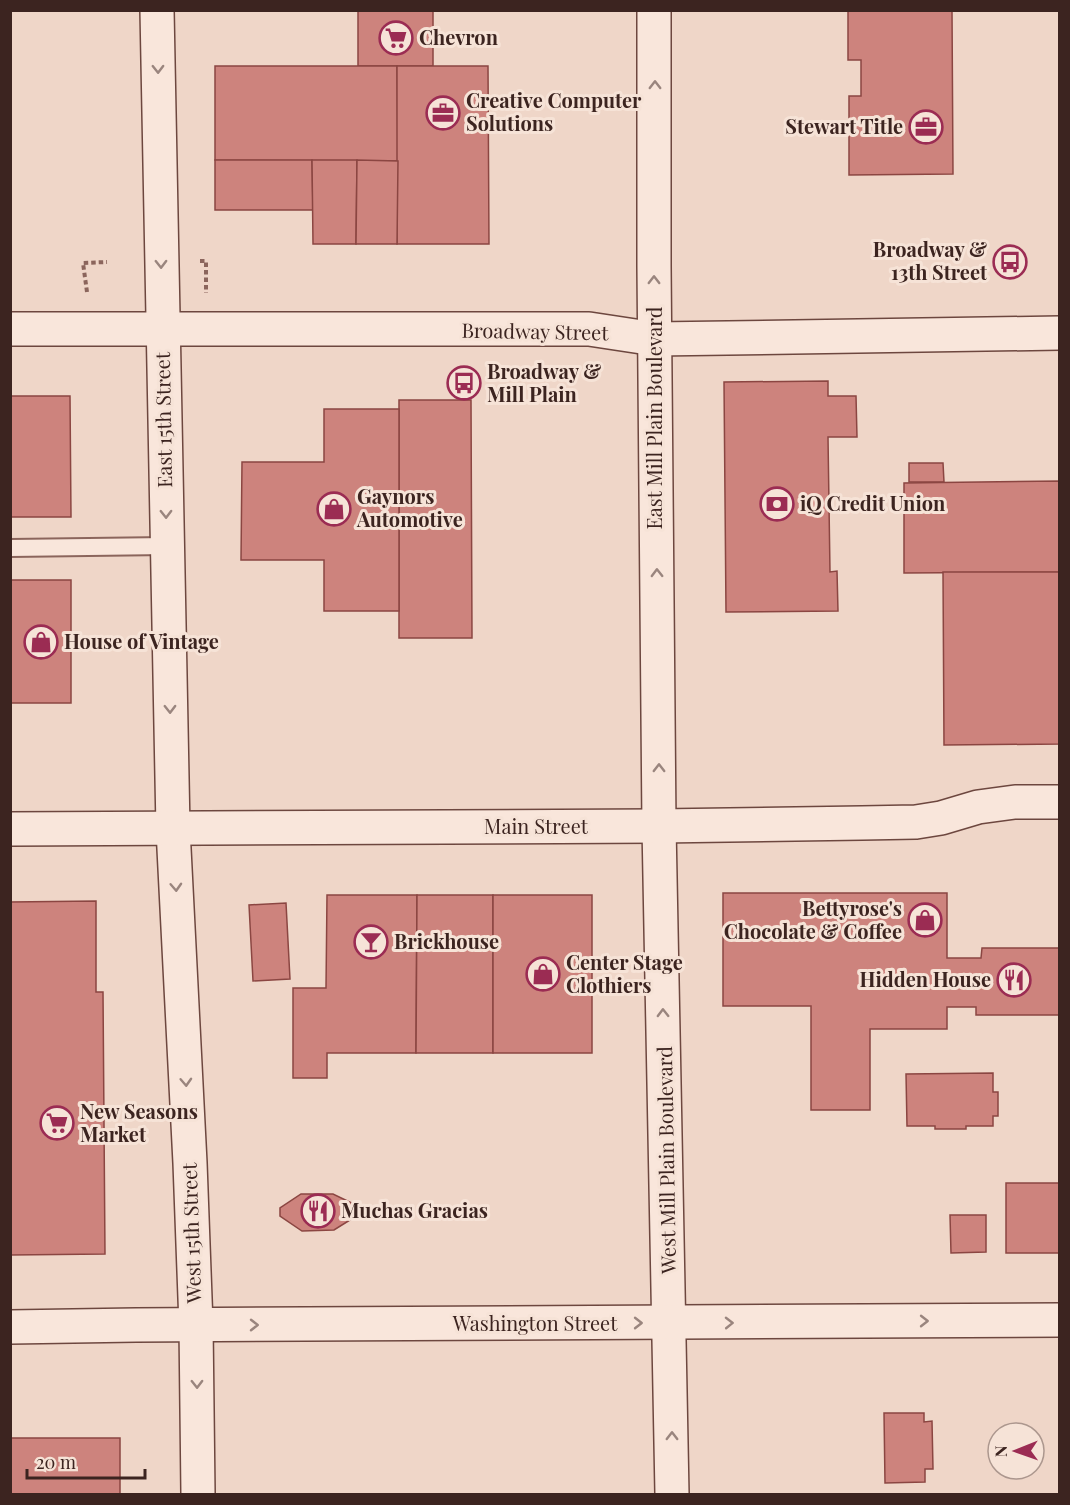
<svg xmlns="http://www.w3.org/2000/svg" width="1070" height="1505" font-family="'Playfair Display',serif">
  <style>
    .building { fill: #cd837d; stroke: #8b4642; stroke-width: 1.5 }
    .lines { fill: none; stroke-linecap: round; stroke-linejoin: round }
    .lane-casing { stroke: #8b655c; stroke-width: 20 }
    .secondary-casing { stroke: #6d473f; stroke-width: 36 }
    .path { stroke: #8b655c; stroke-width: 4; stroke-dasharray: 4.5 3; stroke-linecap: butt }
    .lane { stroke: #f9e6db; stroke-width: 16 }
    .secondary { stroke: #f9e6db; stroke-width: 33 }
    .oneway { stroke: #9a857e }
    .labels { text-anchor: middle; stroke-width: 6; stroke-linejoin: round; paint-order: stroke }
    .poi-label { font-size: 20px; font-weight: bold; fill: #3c2420; stroke: #f6e3d7; text-anchor: start }
    .street-label { font-size: 20px; fill: #3c2420; stroke: #f6e3d7 }
  </style>
  <rect width="100%" height="100%" fill="#efd6c8"/>
  <g class="building">
    <rect x="358" y="10" width="75" height="56"/>
    <polygon points="848,10 952,10 953,174 849,175 849,96 861,96 861,60 848,60"/>
    <polygon points="215,66 397,66 398,161 215,160"/>
    <polygon points="397,66 488,66 489,244 397,244"/>
    <polygon points="215,160 312,160 313,210 215,210"/>
    <polygon points="312,160 357,160 356,244 313,244"/>
    <polygon points="357,160 398,161 397,244 356,244"/>
    <polygon points="828,381 828,396 856,396 857,437 828,437 830,572 837,571 838,611 726,612 724,382"/>
    <polygon points="10,396 70,396 71,517 10,517"/>
    <polygon points="399,400 471,400 472,638 399,638"/>
    <polygon points="324,409 399,409 399,611 324,611 324,560 241,560 242,462 324,462"/>
    <polygon points="909,463 943,463 944,482 909,482"/>
    <polygon points="1060,481 1060,572 904,573 904,483"/>
    <polygon points="943,572 1060,572 1060,744 944,745"/>
    <rect x="10" y="580" width="61" height="123"/>
    <polygon points="723,893 947,893 947,958 981,958 982,948 1059,948 1059,1015 976,1015 976,1007 947,1007 947,1029 870,1029 870,1110 811,1110 811,1006 723,1006"/>
    <polygon points="327,895 417,895 416,1053 327,1053 327,1078 293,1078 293,988 326,988"/>
    <polygon points="417,895 493,895 493,1053 416,1053"/>
    <rect x="493" y="895" width="99" height="158"/>
    <polygon points="96,901 96,992 103,992 105,1254 10,1255 10,902"/>
    <polygon points="286,903 290,979 253,981 249,905"/>
    <polygon points="993,1073 993,1092 998,1092 998,1116 993,1116 993,1126 966,1126 966,1129 935,1129 935,1126 907,1126 906,1074"/>
    <rect x="1006" y="1183" width="54" height="70"/>
    <polygon points="301,1194 333,1194 358,1206 358,1215 334,1230 302,1231 280,1216 280,1208"/>
    <polygon points="950,1215 986,1215 986,1252 951,1253"/>
    <polygon points="884,1413 924,1413 924,1422 932,1421 933,1469 925,1469 925,1482 885,1483"/>
    <rect x="10" y="1438" width="110" height="56"/>
  </g>
  <g class="lines">
    <defs>
      <polyline id="lane" points="10,548 167,546"/>
      <g id="secondary">
        <polyline points="157,10 173,829 190,1163 196,1325 198,1494"/>
        <polyline points="654,10 654,266 659,826 672,1494"/>
        <polyline points="10,329 589,329 655,339 1060,333"/>
        <polyline points="10,829 659,826 862,823 916,822 941,818 978,807 1015,802 1060,802"/>
        <polyline points="10,1327 136,1325 1060,1320"/>
      </g>
    </defs>
    <use href="#lane" class="lane-casing"/>
    <use href="#secondary" class="secondary-casing"/>
    <g class="path">
      <polyline points="200,261 206,261 206,293"/>
      <polyline points="87,292 83,263 107,262"/>
    </g>
    <use href="#lane" class="lane"/>
    <use href="#secondary" class="secondary"/>
  </g>
  <defs><path id="oneway-chevron" d="M-2-3.5L2.5 0L-2 3.5" fill="none" stroke-width="1.6" stroke-linecap="round" stroke-linejoin="round" transform="scale(1.5)"/></defs>
  <g class="oneway">
    <use href="#oneway-chevron" transform="translate(158 69) rotate(89)"/>
    <use href="#oneway-chevron" transform="translate(655 85) rotate(-90)"/>
    <use href="#oneway-chevron" transform="translate(161 264) rotate(89)"/>
    <use href="#oneway-chevron" transform="translate(654 280) rotate(-90)"/>
    <use href="#oneway-chevron" transform="translate(166 514) rotate(89)"/>
    <use href="#oneway-chevron" transform="translate(657 573) rotate(-91)"/>
    <use href="#oneway-chevron" transform="translate(170 709) rotate(89)"/>
    <use href="#oneway-chevron" transform="translate(659 768) rotate(-90)"/>
    <use href="#oneway-chevron" transform="translate(176 887) rotate(87)"/>
    <use href="#oneway-chevron" transform="translate(663 1013) rotate(-91)"/>
    <use href="#oneway-chevron" transform="translate(186 1082) rotate(87)"/>
    <use href="#oneway-chevron" transform="translate(924 1321)"/>
    <use href="#oneway-chevron" transform="translate(638 1323)"/>
    <use href="#oneway-chevron" transform="translate(729 1323) rotate(-1)"/>
    <use href="#oneway-chevron" transform="translate(254 1325)"/>
    <use href="#oneway-chevron" transform="translate(197 1384) rotate(89)"/>
    <use href="#oneway-chevron" transform="translate(672 1436) rotate(-90)"/>
  </g>
  <defs>
    <symbol id="supermarket-ring" viewBox="-11 -11 22 22"><circle r="9.5" fill="#f6e3d7" stroke="#9b2c53" stroke-width="1.5"/><path d="M-6-5.5h2.5l.6 2H6L4.5 2H-2.5L-4.4-4H-6ZM-1.5 3.2a1.3 1.3 0 1 0 .1 0ZM3 3.2a1.3 1.3 0 1 0 .1 0Z" fill="#9b2c53"/></symbol>
    <symbol id="office-ring" viewBox="-11 -11 22 22"><circle r="9.5" fill="#f6e3d7" stroke="#9b2c53" stroke-width="1.5"/><path d="M-6-3h4V-5.5h4V-3h4V5H-6ZM-1-4.5V-3h2v-1.5ZM-6 0V1H6V0Z" fill="#9b2c53"/></symbol>
    <symbol id="bus-ring" viewBox="-11 -11 22 22"><circle r="9.5" fill="#f6e3d7" stroke="#9b2c53" stroke-width="1.5"/><path d="M-5-6H5V4H4V6H2V4H-2V6H-4V4H-5ZM-3.5-4V0h7V-4ZM-3.5 1.2v1.5H-2V1.2ZM2 1.2v1.5H3.5V1.2Z" fill="#9b2c53"/></symbol>
    <symbol id="bank-ring" viewBox="-11 -11 22 22"><circle r="9.5" fill="#f6e3d7" stroke="#9b2c53" stroke-width="1.5"/><path d="M-6-4H6V4H-6ZM0-2.3a2.3 2.3 0 1 0 0 4.6a2.3 2.3 0 1 0 0-4.6Z" fill="#9b2c53"/></symbol>
    <symbol id="shop-ring" viewBox="-11 -11 22 22"><circle r="9.5" fill="#f6e3d7" stroke="#9b2c53" stroke-width="1.5"/><path d="M-5-2.5h2.3a2.7 3.5 0 0 1 5.4 0H5L5.5 6h-11ZM-1.5-2.5h3a1.5 2.3 0 0 0-3 0Z" fill="#9b2c53"/></symbol>
    <symbol id="bar-ring" viewBox="-11 -11 22 22"><circle r="9.5" fill="#f6e3d7" stroke="#9b2c53" stroke-width="1.5"/><path d="M-6-5H6L.8 .8V4.5H3.5V6h-7V4.5H-.8V.8Z" fill="#9b2c53"/></symbol>
    <symbol id="restaurant-ring" viewBox="-11 -11 22 22"><circle r="9.5" fill="#f6e3d7" stroke="#9b2c53" stroke-width="1.5"/><path d="M-5-6h1v4h1v-4h1v4h1v-4h1v5L-1.5 .5V6h-2V.5L-5-1ZM5-6V6H3V1.5H1.5Q1.5-4 5-6Z" fill="#9b2c53"/></symbol>
  </defs>
  <g fill-rule="evenodd">
    <use href="#supermarket-ring" x="377" y="19" width="38" height="38"/>
    <use href="#office-ring" x="424" y="94" width="38" height="38"/>
    <use href="#office-ring" x="907" y="108" width="38" height="38"/>
    <use href="#bus-ring" x="991" y="243" width="38" height="38"/>
    <use href="#bus-ring" x="445" y="364" width="38" height="38"/>
    <use href="#bank-ring" x="758" y="485" width="38" height="38"/>
    <use href="#shop-ring" x="315" y="490" width="38" height="38"/>
    <use href="#shop-ring" x="22" y="623" width="38" height="38"/>
    <use href="#shop-ring" x="906" y="901" width="38" height="38"/>
    <use href="#bar-ring" x="352" y="923" width="38" height="38"/>
    <use href="#shop-ring" x="524" y="955" width="38" height="38"/>
    <use href="#restaurant-ring" x="995" y="961" width="38" height="38"/>
    <use href="#supermarket-ring" x="38" y="1104" width="38" height="38"/>
    <use href="#restaurant-ring" x="299" y="1192" width="38" height="38"/>
  </g>
  <g class="labels">
    <g class="poi-label">
      <text x="419" y="45">Chevron</text>
      <text x="466" y="108">Creative Computer<tspan x="466" dy="23">Solutions</tspan></text>
      <text x="903" y="134" text-anchor="end">Stewart Title</text>
      <text x="987" y="257" text-anchor="end">Broadway &amp;<tspan x="987" dy="23">13th Street</tspan></text>
      <text x="487" y="379">Broadway &amp;<tspan x="487" dy="23">Mill Plain</tspan></text>
      <text x="357" y="504">Gaynors<tspan x="357" dy="23">Automotive</tspan></text>
      <text x="800" y="511">iQ Credit Union</text>
      <text x="64" y="649">House of Vintage</text>
      <text x="902" y="916" text-anchor="end">Bettyrose's<tspan x="902" dy="23">Chocolate &amp; Coffee</tspan></text>
      <text x="394" y="949">Brickhouse</text>
      <text x="566" y="970">Center Stage<tspan x="566" dy="23">Clothiers</tspan></text>
      <text x="991" y="987" text-anchor="end">Hidden House</text>
      <text x="80" y="1119">New Seasons<tspan x="80" dy="23">Market</tspan></text>
      <text x="341" y="1218">Muchas Gracias</text>
    </g>
    <g class="street-label">
      <text transform="translate(535 332) rotate(1)" y="7">Broadway Street</text>
      <text transform="translate(655 418) rotate(-90)" y="7">East Mill Plain Boulevard</text>
      <text transform="translate(164 420) rotate(-91)" y="7">East 15th Street</text>
      <text x="536" y="834">Main Street</text>
      <text transform="translate(667 1160) rotate(-91)" y="7">West Mill Plain Boulevard</text>
      <text transform="translate(192 1233) rotate(-92)" y="7">West 15th Street</text>
      <text x="535" y="1331">Washington Street</text>
    </g>
  </g>
  <rect width="1070" height="1505" fill="none" stroke="#3c2420" stroke-width="24"/>
  <g transform="translate(1016 1451) rotate(269)"><circle r="28" fill="#f6e3d7" stroke="#ac978e" stroke-width="1.5"/>
  <path d="M0-4.5L10 22L0 15L-10 22Z" fill="#9b2c53"/>
  <text y="-9" font-size="16" font-weight="bold" text-anchor="middle" fill="#3c2420">N</text>
  </g>
  <path d="M27 1469v9h118v-9" fill="none" stroke="#3c2420" stroke-width="3"/>
  <text x="36" y="1469" font-size="18" fill="#3c2420" stroke="#f6e3d7" stroke-width="4.5" paint-order="stroke">20 m</text>
</svg>
